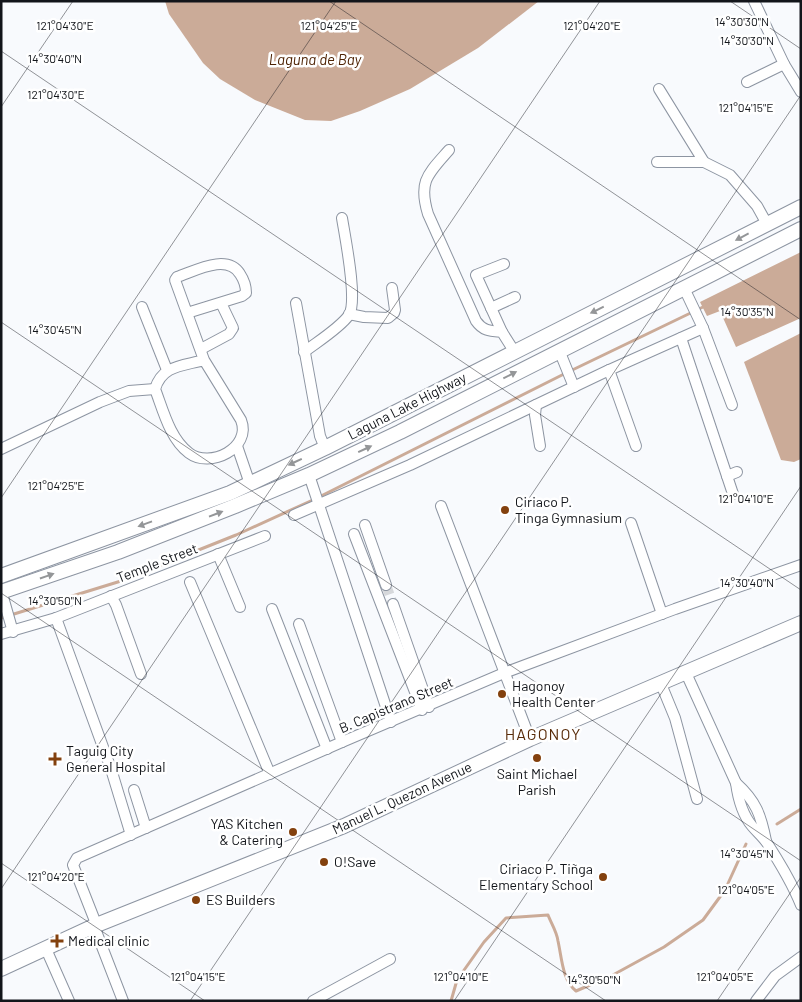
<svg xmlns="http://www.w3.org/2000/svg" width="802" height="1002" font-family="Barlow,sans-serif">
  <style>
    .water { fill: #cbab98 }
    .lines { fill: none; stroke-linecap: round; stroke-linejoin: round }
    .stream { stroke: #cbab98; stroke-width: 3 }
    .minor-tunnel { stroke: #d6d8db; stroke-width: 10; stroke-dasharray: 10 5; stroke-linecap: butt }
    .minor-casing { stroke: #8d95a2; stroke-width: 12 }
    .major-casing { stroke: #8d95a2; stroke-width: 16 }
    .minor { stroke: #fff; stroke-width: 10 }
    .major { stroke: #fff; stroke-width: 14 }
    .oneway { fill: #949698 }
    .ticks { fill: none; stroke: #12151a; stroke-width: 1; stroke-opacity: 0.45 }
    .poi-dot { fill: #83410e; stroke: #fff; stroke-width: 2 }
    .labels { text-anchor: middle; stroke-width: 5; stroke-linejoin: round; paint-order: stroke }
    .street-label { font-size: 14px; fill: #12151a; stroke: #fff }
    .poi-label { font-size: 14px; fill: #12151a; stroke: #fff; text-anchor: start }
    .water-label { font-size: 15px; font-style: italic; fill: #4e2304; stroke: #fff }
    .quarter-label { font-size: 16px; letter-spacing: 1px; fill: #582b09; stroke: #fff }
    .ticks-label { font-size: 12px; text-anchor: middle; fill: #12151a; stroke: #fff; stroke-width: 5; stroke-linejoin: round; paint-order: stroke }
  </style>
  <rect width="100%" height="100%" fill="#f8fafd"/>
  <g class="water">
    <polygon points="165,1 539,1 478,48 410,89 360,111 331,121 305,120 255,100 220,79 203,63 169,14"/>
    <polygon points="801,252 801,318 736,347 720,311 707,316 700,302"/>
    <polygon points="801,333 801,459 794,462 781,460 744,362"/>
  </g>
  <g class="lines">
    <g class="stream">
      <polyline points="1,618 121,581 236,535 315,499 564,374 703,307"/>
      <polyline points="777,824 801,809"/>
      <path d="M451,1001L457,980L484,942L506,918L548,915C551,923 557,932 558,941C562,959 562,979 576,991L611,976L664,947L703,920L725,890L746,844"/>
    </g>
    <polyline class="minor-tunnel" points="386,585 393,604"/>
    <defs>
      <g id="minor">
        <polyline points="754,1 784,64 801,92"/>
        <polyline points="747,82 784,64"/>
        <polyline points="659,89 704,162 730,175 757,206 767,224"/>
        <path d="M449,150C428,174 418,181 428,214L476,321C483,331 490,331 502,332L514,351"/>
        <polyline points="657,162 704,162"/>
        <polyline points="684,288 703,328 732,405"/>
        <polyline points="296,303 320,436 325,448"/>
        <polyline points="142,307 167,370"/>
        <polyline points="491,308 515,297"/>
        <path d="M187,313L242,296L246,293C246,287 244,280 240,274C227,253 195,271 177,277L175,280L204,360L241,420C252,448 210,469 189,453C170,439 163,410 155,389C162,365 183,366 204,360"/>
        <polyline points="349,314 364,317 388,318 394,313 395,310 392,288"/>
        <polyline points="502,332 476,275 504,264"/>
        <polyline points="681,338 733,494"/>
        <polyline points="201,349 229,334 233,328 221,303"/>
        <polyline points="559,350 574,387"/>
        <path d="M304,352C317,342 340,328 349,315C358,300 345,237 342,218"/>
        <polyline points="609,370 636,446"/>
        <polyline points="536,405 535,415 540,446"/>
        <polyline points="237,446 250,484"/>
        <polyline points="1,449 100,402 129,391 155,389"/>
        <polyline points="309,475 391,722"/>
        <polyline points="727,476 737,472"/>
        <polyline points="441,506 530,739"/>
        <polyline points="294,515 410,465 607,371 703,328"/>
        <polyline points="631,523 662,614"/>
        <polyline points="365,525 386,585"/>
        <polyline points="354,534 422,710"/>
        <polyline points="218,554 240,607"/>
        <polyline points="190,582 270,774"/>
        <polyline points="1,590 13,632"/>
        <polyline points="111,596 116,605 141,674"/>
        <polyline points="393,604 429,707"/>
        <polyline points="272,609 327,749"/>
        <polyline points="56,618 111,769 131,835"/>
        <polyline points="299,624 342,742"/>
        <polyline points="1,634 56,618 265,536"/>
        <path d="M686,673L736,783C738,798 742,814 752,826C757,832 763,837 767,843C780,863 792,883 801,905"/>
        <polyline points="661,684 675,718 697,799"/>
        <path d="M736,783C756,801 761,815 766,841"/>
        <polyline points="134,790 146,828"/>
        <polyline points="46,949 69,1001"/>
        <polyline points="123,1001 94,926 95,921 73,865 77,858 342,742 504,673 675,609 801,565"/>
        <polyline points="313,1001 390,959"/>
        <polyline points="756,1001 775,976 801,957"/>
      </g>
      <g id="major">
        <polyline points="1,576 230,493 325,448 801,207"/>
        <polyline points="1,592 118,552 235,506 309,475 400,432 801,229"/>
        <polyline points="1,969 94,926 344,826 530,739 801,623"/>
      </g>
    </defs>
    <use href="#minor" class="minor-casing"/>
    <use href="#major" class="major-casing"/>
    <use href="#minor" class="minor"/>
    <use href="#major" class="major"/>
  </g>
  <defs><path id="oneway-solid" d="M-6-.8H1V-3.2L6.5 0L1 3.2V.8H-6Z" transform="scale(1.25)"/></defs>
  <g class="oneway">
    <use href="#oneway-solid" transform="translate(742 237) rotate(152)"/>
    <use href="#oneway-solid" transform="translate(597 310) rotate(154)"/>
    <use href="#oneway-solid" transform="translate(510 375) rotate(-27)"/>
    <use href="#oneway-solid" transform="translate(365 449) rotate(-25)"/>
    <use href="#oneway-solid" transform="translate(295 462) rotate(155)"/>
    <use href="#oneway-solid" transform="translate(216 514) rotate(-21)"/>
    <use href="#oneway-solid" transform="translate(145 524) rotate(160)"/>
    <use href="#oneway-solid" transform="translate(47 576) rotate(-19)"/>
  </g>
  <path class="ticks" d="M329,1L801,320M730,1L801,49M1,51L801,590M1,107L73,1M1,322L801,861M1,498L336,1M1,593L606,1001M1,863L205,1001M1,889L600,1M190,1001L801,95M454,1001L801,486M717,1001L801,877"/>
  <g class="poi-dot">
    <circle cx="505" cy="510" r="5"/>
    <circle cx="502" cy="694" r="5"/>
    <circle cx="537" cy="758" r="5"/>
    <path d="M52.5 751.5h5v5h5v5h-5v5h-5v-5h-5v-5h5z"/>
    <circle cx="293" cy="832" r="5"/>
    <circle cx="324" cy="862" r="5"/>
    <circle cx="603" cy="877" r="5"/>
    <circle cx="196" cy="900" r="5"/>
    <path d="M54.5 933.5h5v5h5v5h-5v5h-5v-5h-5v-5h5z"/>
  </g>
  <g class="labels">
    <g class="street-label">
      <text transform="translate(407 406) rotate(-27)" y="5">Laguna Lake Highway</text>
      <text transform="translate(157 563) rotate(-21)" y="5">Temple Street</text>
      <text transform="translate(396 705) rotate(-23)" y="5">B. Capistrano Street</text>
      <text transform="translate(402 798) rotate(-25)" y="5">Manuel L. Quezon Avenue</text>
    </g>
    <g class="poi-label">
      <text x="515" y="507">Ciriaco P.<tspan x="515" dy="16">Tinga Gymnasium</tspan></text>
      <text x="512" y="691">Hagonoy<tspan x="512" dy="16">Health Center</tspan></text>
      <text x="66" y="756">Taguig City<tspan x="66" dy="16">General Hospital</tspan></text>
      <text x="537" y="779" text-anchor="middle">Saint Michael<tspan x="537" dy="16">Parish</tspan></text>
      <text x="283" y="829" text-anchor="end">YAS Kitchen<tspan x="283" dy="16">&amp; Catering</tspan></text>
      <text x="334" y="867">O!Save</text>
      <text x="593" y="874" text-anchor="end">Ciriaco P. Tiñga<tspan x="593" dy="16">Elementary School</tspan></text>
      <text x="206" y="905">ES Builders</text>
      <text x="68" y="946">Medical clinic</text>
    </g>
    <g class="water-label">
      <text x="315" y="65">Laguna de Bay</text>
    </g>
    <g class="quarter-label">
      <text x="543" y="740">HAGONOY</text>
    </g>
  </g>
  <g class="ticks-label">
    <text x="742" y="26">14°30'30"N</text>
    <text x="65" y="30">121°04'30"E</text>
    <text x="329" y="30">121°04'25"E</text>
    <text x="592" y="30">121°04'20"E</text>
    <text x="747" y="45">14°30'30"N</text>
    <text x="55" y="63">14°30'40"N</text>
    <text x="56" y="99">121°04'30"E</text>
    <text x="746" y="112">121°04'15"E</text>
    <text x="747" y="316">14°30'35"N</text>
    <text x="55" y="334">14°30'45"N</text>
    <text x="56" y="490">121°04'25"E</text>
    <text x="746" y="503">121°04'10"E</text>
    <text x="747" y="587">14°30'40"N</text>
    <text x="55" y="605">14°30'50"N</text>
    <text x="747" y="858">14°30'45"N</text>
    <text x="56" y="881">121°04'20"E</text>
    <text x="746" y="894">121°04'05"E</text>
    <text x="198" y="981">121°04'15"E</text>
    <text x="461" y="981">121°04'10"E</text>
    <text x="725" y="981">121°04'05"E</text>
    <text x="594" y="984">14°30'50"N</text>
  </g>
  <rect width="802" height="1002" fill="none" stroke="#12151a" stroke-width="5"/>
</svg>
